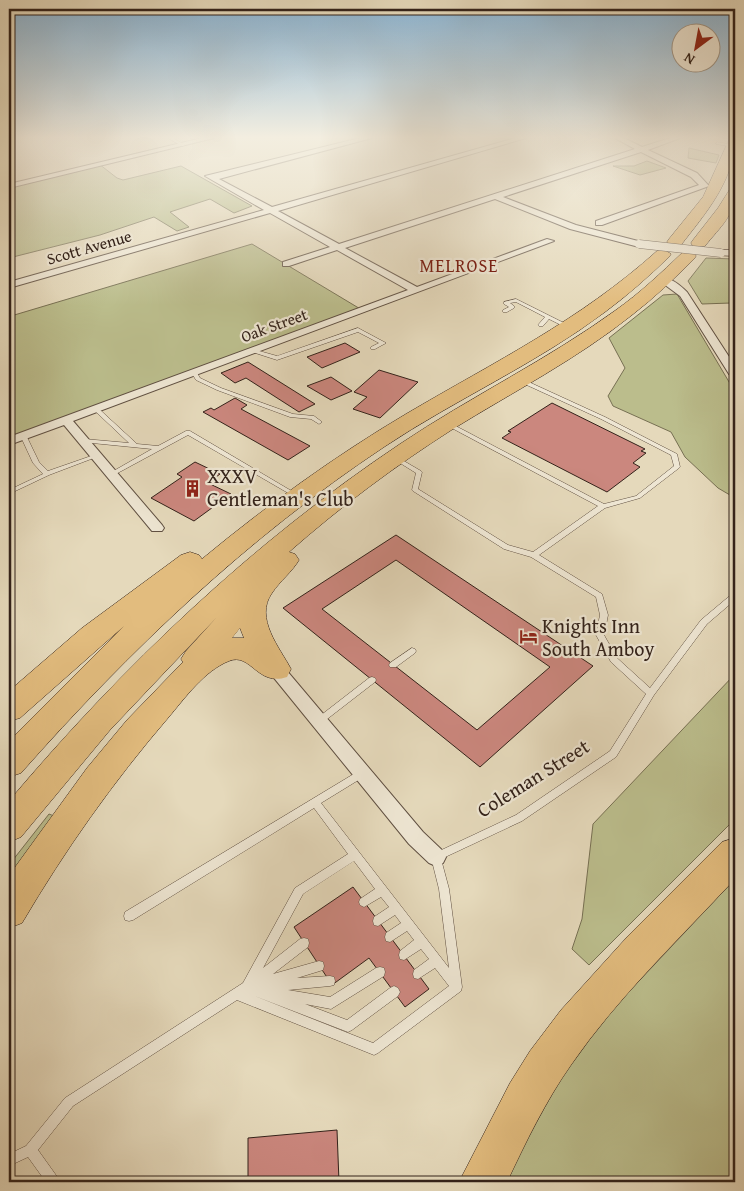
<svg xmlns="http://www.w3.org/2000/svg" width="744" height="1191" font-family="'Gentium Book Plus',serif">
  <style>
    .green { fill: #bbbd8c; stroke: #777053 }
    .building { fill: #cb877e; stroke: #33221a; fill-rule: evenodd }
    .lines { fill: none; stroke-linecap: round; stroke-linejoin: round }
    .lane-casing { stroke: #605042; stroke-width: 1 }
    .street-casing { stroke: #605042; stroke-width: 2 }
    .highway-casing { stroke: #33221a; stroke-width: 1 }
    .lane { fill: #eee6d3; fill-rule: evenodd }
    .street { fill: #eee6d3; fill-rule: evenodd }
    .highway { fill: #e2bc7e; fill-rule: evenodd }
    .street-bridge-casing { stroke: #605042; stroke-width: 9; stroke-linecap: butt }
    .street-bridge { stroke: #eee6d3; stroke-width: 8 }
    .labels { text-anchor: middle; stroke-width: 4.5; stroke-linejoin: round; paint-order: stroke }
    .far-street-label { font-size: 16px; fill: #33221a; stroke: #eee6d3 }
    .far-neighbourhood-label { font-size: 18px; letter-spacing: 1px; fill: #7a1f14; stroke: #eee6d3 }
    .poi-label { font-size: 20px; fill: #33221a; stroke: #eee6d3; text-anchor: start }
    .street-label { font-size: 20px; fill: #33221a; stroke: #eee6d3 }
  </style>
  <rect width="100%" height="100%" fill="#e5d9bb"/>
  <filter id="stains"><feTurbulence type="fractalNoise" baseFrequency=".004" numOctaves="4"/><feColorMatrix values="0 0 0 0 .2 0 0 0 0 .09 0 0 0 0 .02 0 0 0 .5 -.17"/></filter>
  <radialGradient id="worn" r=".72"><stop offset=".6" stop-color="#630" stop-opacity="0"/><stop offset="1" stop-color="#630" stop-opacity=".3"/></radialGradient>
  <g class="green">
    <polygon points="689,148 719,155 716,163 688,158"/>
    <polygon points="647,161 666,168 640,175 613,166 634,166"/>
    <polygon points="99,164 117,178 123,180 181,166 252,206 234,213 210,199 170,212 189,227 177,231 154,217 100,235 9,258 9,186"/>
    <polygon points="252,244 362,310 9,441 9,315 11,316"/>
    <polygon points="706,258 735,259 735,306 731,303 702,304 688,281"/>
    <polygon points="677,294 735,392 735,444 732,444 735,459 735,498 718,488 685,457 671,432 613,406 608,396 625,368 609,338 663,295"/>
    <polygon points="735,674 735,819 589,965 572,949 582,919 593,824"/>
    <polygon points="49,814 54,816 9,883 9,865"/>
    <polygon points="735,879 735,1182 507,1182 522,1148 561,1078 607,1015"/>
  </g>
  <g class="building">
    <polygon points="345,343 360,352 322,368 307,357"/>
    <polygon points="248,362 315,404 299,412 246,378 235,383 221,373"/>
    <polygon points="379,370 418,382 380,418 353,409 367,397 354,392"/>
    <polygon points="331,377 352,391 331,400 307,386"/>
    <polygon points="235,398 247,405 241,409 310,446 288,460 203,412 211,408 214,410"/>
    <polygon points="552,403 645,449 641,451 646,453 633,463 640,467 607,492 502,438 511,432 508,431"/>
    <polygon points="195,462 220,474 208,483 231,494 194,521 151,498 182,477 177,474"/>
    <path d="M396,535L593,666L480,767L283,608ZM396,560L550,667L477,730L322,609Z"/>
    <polygon points="353,887 429,989 405,1007 369,958 332,985 294,927"/>
    <polygon points="337,1130 339,1182 248,1182 248,1138"/>
  </g>
  <g class="lines">
    <defs>
      <g id="lane">
        <polygon points="168,138 173,138 185,145 182,146"/>
        <polygon points="717,142 733,145 735,146 733,147 716,144"/>
        <polygon points="516,299 572,327 567,328 549,319 543,326 539,326 538,325 545,317 516,302 510,303 514,306 514,308 507,312 503,312 503,310 509,307 504,304 504,302"/>
        <polygon points="358,328 386,343 375,349 371,349 371,347 379,343 358,332 277,360 249,351 252,349 277,356"/>
        <polygon points="194,370 196,371 200,378 221,388 293,414 314,416 322,422 319,424 311,419 290,417 217,390 196,380 191,372"/>
        <path d="M520,378L605,417L677,454L680,467L679,468L640,498L605,508L539,555L602,594L608,615L604,635L617,658L650,688L701,620L732,594L735,593V600L707,624L654,695L616,757L522,821L441,859L449,889L462,987L461,991L378,1053L374,1055L237,1000L73,1106L38,1150L58,1178L60,1182H46L28,1157L9,1166V1154L26,1146L65,1098L243,983L295,888L348,854L314,808L133,920L129,921L125,920L124,916L125,912L362,769L365,770L367,773L365,776L321,803L449,968L439,889L431,857L433,854L516,815L610,751L646,694L611,662L596,635L600,615L596,597L531,557L504,549L413,491L412,490L416,473L392,458L395,456L397,457L421,471L422,472L418,489L508,545L533,552L598,506L446,425V423H450L604,504L636,496L674,466L671,455L601,419L518,381L517,380ZM354,861L375,889L360,899L359,902L360,905L364,907L381,897L389,907L374,917L373,921L374,925L378,926L395,915L401,923L386,933L385,937L386,941L390,942L407,931L414,940L400,951L399,955L400,959L404,960L421,949L429,959L414,970L413,974L414,978L418,979L435,968L449,986L373,1043L247,993L348,1032L352,1030L398,996L400,992L398,988L394,986L390,988L347,1020L305,1004L331,1009L384,976L385,972L384,968L380,967L376,968L330,997L288,990L330,986L334,985L335,981L334,977L330,976L297,978L323,970L324,966L323,962L319,961L273,974L308,947L309,943L308,939L304,938L300,939L263,968L303,894Z"/>
        <polygon points="96,407 98,408 137,444 158,446 186,431 190,431 300,496 297,498 295,497 188,435 114,475 110,475 109,474 110,473 152,449 82,442 81,441 84,439 129,443 94,410 93,409"/>
        <polygon points="23,433 26,435 39,462 48,471 94,455 96,454 99,456 49,475 9,494 9,490 43,474 33,463 20,435"/>
        <polygon points="412,648 415,649 416,651 415,653 396,667 390,667 389,665 390,663"/>
        <polygon points="372,677 375,678 376,680 375,682 322,723 319,724 316,723 315,721 316,719 369,678"/>
      </g>
      <g id="street">
        <polygon points="202,138 214,138 9,188 9,184"/>
        <polygon points="360,138 372,138 219,179 272,207 515,138 526,138 278,211 339,244 635,149 615,138 624,138 642,147 670,138 680,138 648,150 697,173 709,186 602,225 596,225 596,221 699,185 691,177 641,152 503,197 576,225 642,242 643,244 639,247 570,229 495,199 345,248 417,287 547,239 554,241 73,421 162,525 164,528 162,531 152,531 64,425 9,445 9,437 408,290 337,250 289,266 283,266 283,262 330,247 270,213 9,288 9,282 264,210 205,176"/>
        <polygon points="721,250 735,250 735,256 718,255 718,251"/>
        <path d="M661,278C671,277 680,285 687,292L735,366V377L729,374L680,296L661,282Z"/>
        <polygon points="276,663 282,665 423,832 443,851 446,857 443,863 436,866 429,863 409,844 270,673 268,669 270,665"/>
      </g>
      <g id="highway">
        <path d="M730,138H735C735,180 705,214 681,245H669L667,242L669,239L703,197Z"/>
        <path d="M735,188C737,214 720,227 705,246H693L691,243L693,240L718,208L730,189Z"/>
        <path d="M663,249L671,254L669,257C648,277 628,295 605,312C536,364 456,399 384,447C247,538 130,650 21,773L9,777V741L124,626L20,718L9,721V691L82,628L181,555L190,552L199,555L202,559C266,506 335,456 406,414C496,361 579,321 657,251Z"/>
        <path d="M688,251L694,253L696,256L694,259C674,279 654,298 632,315C577,359 513,392 453,429C395,466 340,507 289,552L295,554L299,560C292,572 280,581 272,593C254,618 280,648 291,669L287,677C257,687 251,652 229,661C204,671 185,698 168,718C113,782 65,850 22,923L9,928V876L13,870L87,768L127,720L183,662L181,659L186,651L217,617L110,730L21,837L9,842V801C124,665 252,543 400,444C470,397 547,360 616,310C640,293 661,273 682,253ZM240,628L244,638H232Z"/>
        <path d="M735,838V879C679,939 618,997 571,1065C545,1102 526,1142 507,1182H459L510,1083L530,1051L561,1010L628,936L722,842Z"/>
      </g>
    </defs>
    <use href="#lane" class="lane-casing"/>
    <use href="#street" class="street-casing"/>
    <use href="#highway" class="highway-casing"/>
    <use href="#lane" class="lane"/>
    <use href="#street" class="street"/>
    <use href="#highway" class="highway"/>
    <defs>
      <polyline id="street-bridge" points="639,244 721,253"/>
    </defs>
    <use href="#street-bridge" class="street-bridge-casing"/>
    <use href="#street-bridge" class="street-bridge"/>
  </g>
  <linearGradient id="sky" x2="0" y2="1"><stop stop-color="#89b5d6"/><stop offset="0.45" stop-color="#f3eee0"/><stop offset="1" stop-color="#f3eee0" stop-opacity="0"/></linearGradient>
  <rect width="744" height="305" fill="url(#sky)"/>
  <defs>
    <symbol id="building-bare" viewBox="-9 -9 18 18"><path d="M-4-6H4V6H1V3H-1V6H-4ZM-2.5-4.3h1.7v1.8h-1.7ZM.8-4.3h1.7v1.8H.8ZM-2.5-1h1.7V.8h-1.7ZM.8-1h1.7V.8H.8Z" fill="#8f2418" stroke="#eee6d3" stroke-width="2.5" paint-order="stroke"/></symbol>
    <symbol id="hotel-bare" viewBox="-9 -9 18 18"><path d="M-6-4.5h1.5V1H6V5H4.5V3h-9V5H-6ZM-4 0a1.8 1.8 0 1 1 3.6 0ZM.5 0V-2.5h3Q6-2.5 6 0Z" fill="#8f2418" stroke="#eee6d3" stroke-width="2.5" paint-order="stroke"/></symbol>
  </defs>
  <g fill-rule="evenodd">
    <use href="#building-bare" x="180" y="476" width="25" height="25"/>
    <use href="#hotel-bare" x="516" y="624" width="25" height="25"/>
  </g>
  <g class="labels">
    <g class="far-street-label">
      <text transform="translate(89 247) rotate(-16)" y="6">Scott Avenue</text>
      <text transform="translate(274 325) rotate(-20)" y="6">Oak Street</text>
    </g>
    <g class="far-neighbourhood-label">
      <text x="459" y="272">MELROSE</text>
    </g>
    <g class="poi-label">
      <text x="207" y="483">XXXV<tspan x="207" dy="23">Gentleman's Club</tspan></text>
      <text x="542" y="633">Knights Inn<tspan x="542" dy="23">South Amboy</tspan></text>
    </g>
    <g class="street-label">
      <text transform="translate(533 778) rotate(-32)" y="7">Coleman Street</text>
    </g>
  </g>
  <rect width="744" height="1191" fill="none" stroke="#e5d9bb" stroke-width="30"/>
  <rect x="10" y="10" width="724" height="1171" fill="none" stroke="#33221a" stroke-width="2.5"/>
  <rect x="15" y="15" width="714" height="1161" fill="none" stroke="#33221a"/>
  <g transform="translate(696 48) rotate(212)"><circle r="24" fill="#eee6d3" stroke="#a39889"/>
  <path d="M0-4L9 19L0 12L-9 19Z" fill="#8f2418"/>
  <text y="-8" font-size="14" font-weight="bold" text-anchor="middle" fill="#33221a">N</text>
  </g>
  <rect width="100%" height="100%" filter="url(#stains)"/>
  <rect width="100%" height="100%" fill="url(#worn)"/>
</svg>
